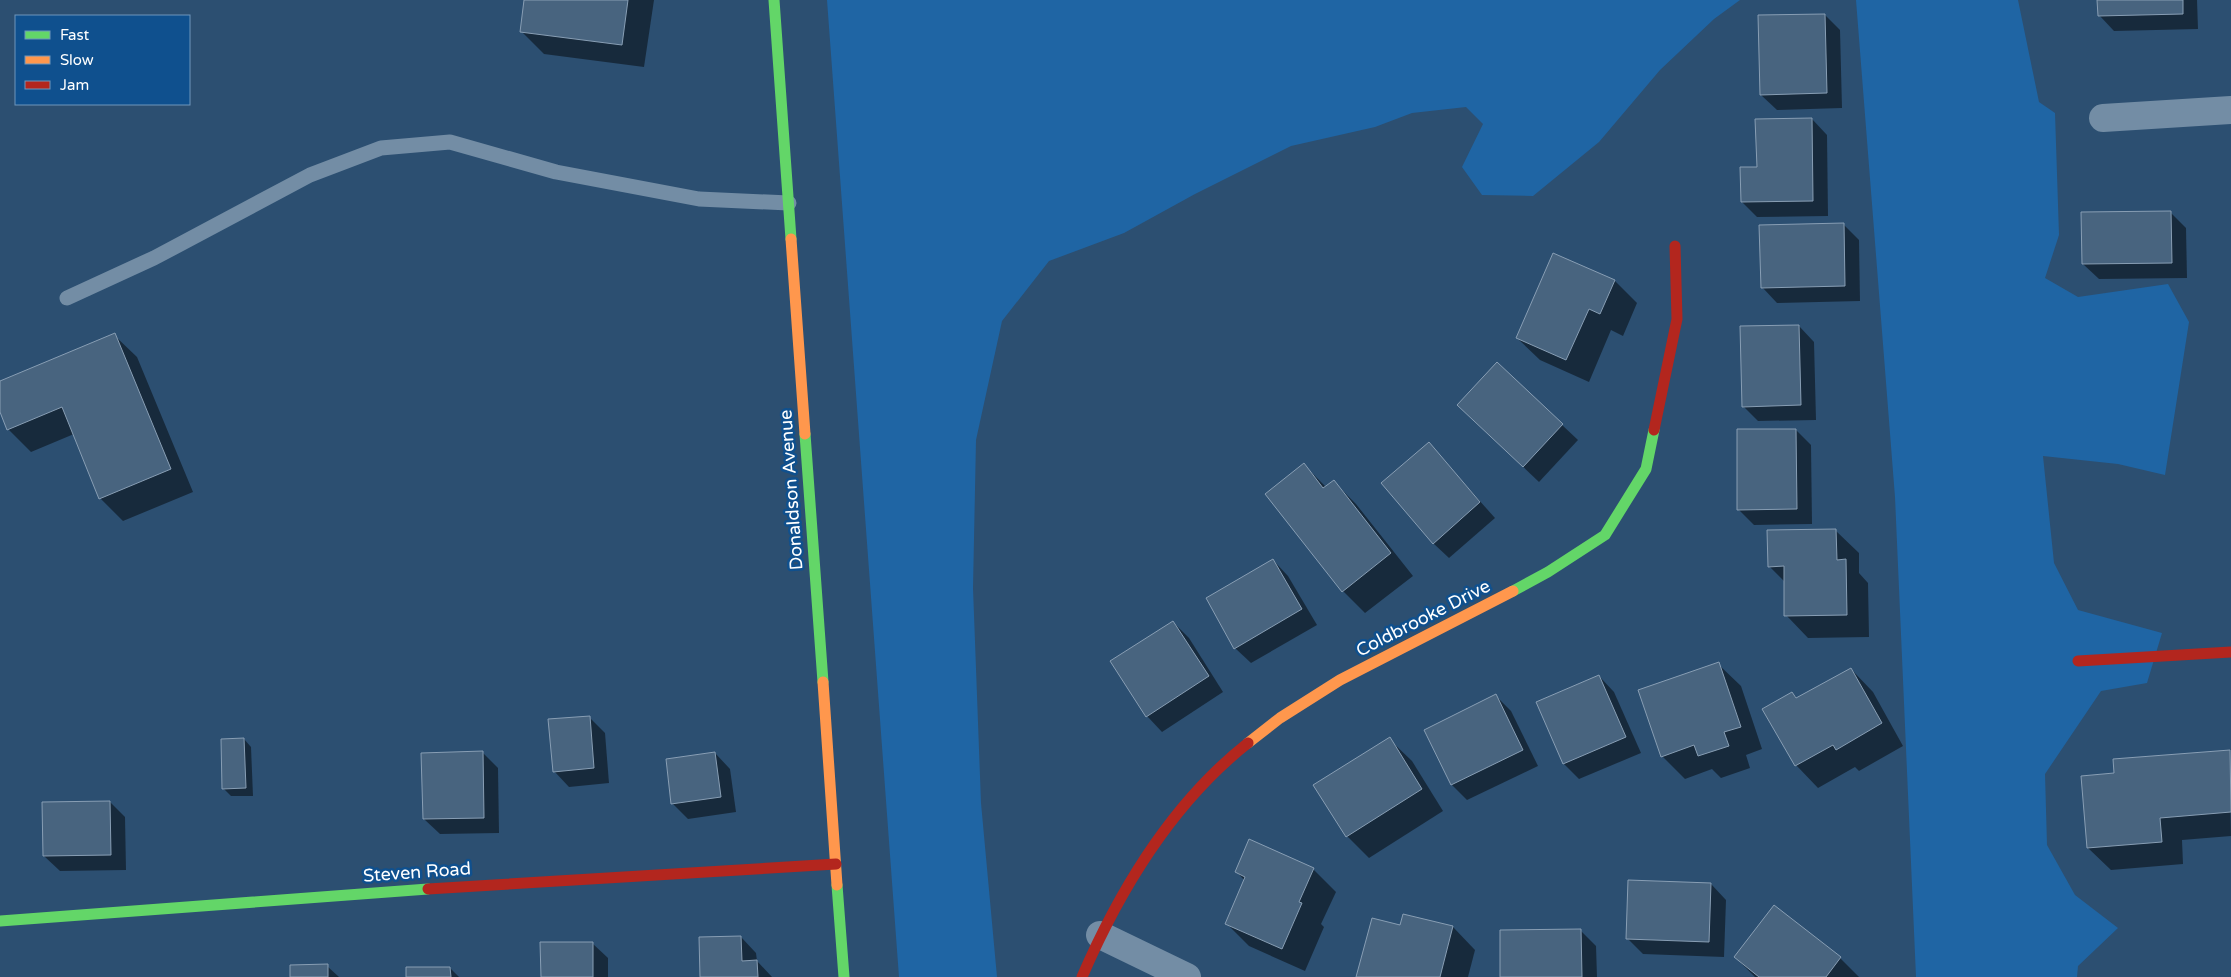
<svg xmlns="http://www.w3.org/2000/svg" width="2231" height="977" font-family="'Varela Round',sans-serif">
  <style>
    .green { fill: #1f65a4 }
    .shadow { fill: #0007 }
    .building { fill: #48647f; stroke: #889eb4 }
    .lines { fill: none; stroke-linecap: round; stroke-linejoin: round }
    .lane { stroke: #738da5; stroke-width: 15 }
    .street { stroke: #738da5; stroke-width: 28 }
    .fast { stroke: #63d668; stroke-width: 11 }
    .slow { stroke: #ff974d; stroke-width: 11 }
    .jam { stroke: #b3261e; stroke-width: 11 }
    .labels { text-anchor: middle; stroke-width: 5; stroke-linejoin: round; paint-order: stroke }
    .street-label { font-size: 18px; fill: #fff; stroke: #0f508e }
  </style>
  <rect width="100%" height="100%" fill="#2c4f71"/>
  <g class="green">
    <polygon points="827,0 1740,0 1714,19 1660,70 1599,142 1533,196 1482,195 1462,167 1483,124 1466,107 1412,113 1375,127 1291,146 1195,194 1124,233 1049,261 1002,321 976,440 973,588 981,803 997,977 899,977"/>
    <polygon points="1856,0 2018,0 2039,102 2055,113 2059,235 2045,278 2078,297 2168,284 2189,322 2165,475 2118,464 2043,456 2054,563 2078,610 2162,633 2147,683 2101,691 2045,774 2047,845 2075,895 2118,928 2078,966 2077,977 1916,977 1895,497"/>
  </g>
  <g class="shadow">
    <polygon points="525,0 654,0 644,67 544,54 521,31"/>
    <polygon points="2099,0 2197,0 2198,29 2114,31 2099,15"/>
    <polygon points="1825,15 1840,30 1842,108 1777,110 1761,95"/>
    <polygon points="1812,119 1827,135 1828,216 1757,217 1742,202"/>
    <polygon points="2170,212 2186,228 2187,278 2099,279 2083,264"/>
    <polygon points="1843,224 1859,240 1860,301 1777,303 1762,287"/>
    <polygon points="1553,254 1615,281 1637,303 1623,336 1611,330 1589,382 1540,360 1517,338"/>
    <polygon points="1799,326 1814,342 1816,420 1758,421 1743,406"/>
    <polygon points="114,335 137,357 193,492 123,521 100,498 74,434 31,452 8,429 0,409 0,383"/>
    <polygon points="1497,364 1578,440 1539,482 1474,420"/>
    <polygon points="1796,430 1811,445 1812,524 1754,525 1739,510"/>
    <polygon points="1428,443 1495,518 1449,558 1433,543"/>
    <polygon points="1304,465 1326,487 1334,482 1356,504 1413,576 1365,613 1343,591"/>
    <polygon points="1836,531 1859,553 1859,573 1868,583 1869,637 1808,638 1786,615 1785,582 1769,566"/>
    <polygon points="1273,560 1288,576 1317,625 1251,663 1235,648"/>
    <polygon points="1173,622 1189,638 1223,692 1162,732 1147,716"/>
    <polygon points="1718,664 1741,686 1762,749 1746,755 1750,768 1721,778 1712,769 1685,779 1662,756"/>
    <polygon points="1851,669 1873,692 1903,746 1859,771 1855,767 1818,788 1796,765 1792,693 1798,699"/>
    <polygon points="1599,676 1614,692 1641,753 1579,779 1564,764 1538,703"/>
    <polygon points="1496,696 1511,711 1538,766 1467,800 1452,785 1426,730"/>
    <polygon points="589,717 605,733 609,783 569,787 554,771"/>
    <polygon points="244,739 251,747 253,796 231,796 224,789"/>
    <polygon points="1389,739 1412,761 1443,811 1369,858 1347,836"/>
    <polygon points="2229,751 2231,836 2182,840 2183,864 2111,870 2088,848 2115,774"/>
    <polygon points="482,752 498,768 499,833 440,834 424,819"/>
    <polygon points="715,753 730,769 736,812 688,819 672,803"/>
    <polygon points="110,802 125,817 126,870 60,871 44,856"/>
    <polygon points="1313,869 1336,892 1321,924 1324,927 1305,971 1249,946 1226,923 1245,881 1236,871"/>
    <polygon points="1711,884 1726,900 1724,957 1643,954 1627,938"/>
    <polygon points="1774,907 1840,958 1859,977 1755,977 1735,957"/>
    <polygon points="1401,926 1453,927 1475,950 1468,977 1358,977"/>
    <polygon points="1581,931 1596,946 1597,977 1502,977"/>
    <polygon points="741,937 756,953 757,961 772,977 701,977"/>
    <polygon points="592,943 608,958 608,977 542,977"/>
    <polygon points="327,966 339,977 291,977"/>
    <polygon points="450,968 459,977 408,977"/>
  </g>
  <g class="building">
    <polygon points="524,0 628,0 622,45 520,32"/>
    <polygon points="2097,0 2183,0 2183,14 2098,16"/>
    <polygon points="1825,14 1827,93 1760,95 1758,15"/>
    <polygon points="1812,118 1813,201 1741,202 1740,167 1757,167 1755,119"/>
    <polygon points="2171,211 2172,263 2082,264 2081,212"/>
    <polygon points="1844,223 1845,286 1761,288 1759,225"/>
    <polygon points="1553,253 1615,280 1600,314 1589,309 1566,360 1516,338"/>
    <polygon points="1799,325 1801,405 1742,407 1740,326"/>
    <polygon points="115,333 171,469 99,499 62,407 7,430 0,412 0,381"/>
    <polygon points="1497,362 1563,424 1523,467 1457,405"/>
    <polygon points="1737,429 1796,429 1797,509 1737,510"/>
    <polygon points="1429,442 1480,502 1433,544 1381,483"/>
    <polygon points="1304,463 1323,488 1334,480 1391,553 1342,592 1265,494"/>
    <polygon points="1836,529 1837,560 1846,559 1847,615 1784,616 1784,566 1768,567 1767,530"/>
    <polygon points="1273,559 1302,609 1234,649 1206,598"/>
    <polygon points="1173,621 1209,676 1146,717 1110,661"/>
    <polygon points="1719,662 1741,727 1724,732 1729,746 1698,756 1694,745 1661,757 1638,690"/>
    <polygon points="1851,668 1882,723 1836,750 1833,745 1795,766 1762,709 1792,692 1796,698"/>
    <polygon points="1599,675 1626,737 1563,764 1536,702"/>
    <polygon points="1496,694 1523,750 1451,785 1424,730"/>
    <polygon points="590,716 594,768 553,772 548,719"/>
    <polygon points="1390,737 1422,789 1346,837 1313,785"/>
    <polygon points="244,738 246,788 222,789 221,739"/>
    <polygon points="2230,750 2231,812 2160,818 2162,842 2087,848 2081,776 2114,773 2113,759"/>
    <polygon points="483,751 484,818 423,819 421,753"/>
    <polygon points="715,752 721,797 671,804 666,759"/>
    <polygon points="110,801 111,855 43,856 42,802"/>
    <polygon points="1249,839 1314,868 1299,902 1302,903 1282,949 1225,924 1245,877 1235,872"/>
    <polygon points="1628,880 1711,883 1709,942 1626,939"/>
    <polygon points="1774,905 1841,957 1826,977 1759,977 1734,957"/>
    <polygon points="1403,914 1453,926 1440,977 1356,977 1372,918 1400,925"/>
    <polygon points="1581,929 1582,977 1500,977 1500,930"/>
    <polygon points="741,936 742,961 757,960 758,977 700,977 699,937"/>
    <polygon points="540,942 593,942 593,977 541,977"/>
    <polygon points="328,964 328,977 290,977 290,965"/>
    <polygon points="406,967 450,967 451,977 406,977"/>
  </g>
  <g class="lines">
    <polyline class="lane" points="67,298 154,258 310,175 381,148 450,142 556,172 699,199 789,203"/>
    <g class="street">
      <polyline points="2103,118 2231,110"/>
      <polyline points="1100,935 1187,977"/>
    </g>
    <g class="fast">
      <polyline points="774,0 791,239"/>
      <polyline points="805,434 823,682"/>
      <polyline points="1513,591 1548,572 1605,535 1646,469 1654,430"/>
      <polyline points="837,885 844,977"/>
      <polyline points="0,921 428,889"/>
    </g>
    <g class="slow">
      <polyline points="791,239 805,434"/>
      <polyline points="823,682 837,885"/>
      <polyline points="1248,743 1280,718 1340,680 1513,591"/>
    </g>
    <g class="jam">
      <polyline points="1654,430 1677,319 1675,246"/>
      <polyline points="2078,661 2231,652"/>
      <polyline points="428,889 836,864"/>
      <path d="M1082,977C1120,889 1172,803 1248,743"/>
    </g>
  </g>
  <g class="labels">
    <g class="street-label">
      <text transform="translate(791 490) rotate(-94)" y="6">Donaldson Avenue</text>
      <text transform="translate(1423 618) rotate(-27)" y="6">Coldbrooke Drive</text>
      <text transform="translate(417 872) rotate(-4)" y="6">Steven Road</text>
    </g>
  </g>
  <rect x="15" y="15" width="175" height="90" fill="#0f508e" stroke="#6f96bb"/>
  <rect x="25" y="31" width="25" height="8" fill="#63d668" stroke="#6f96bb"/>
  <text x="60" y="40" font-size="15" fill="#ffffff">Fast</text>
  <rect x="25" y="56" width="25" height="8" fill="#ff974d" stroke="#6f96bb"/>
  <text x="60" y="65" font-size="15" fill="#ffffff">Slow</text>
  <rect x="25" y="81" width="25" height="8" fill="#b3261e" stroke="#6f96bb"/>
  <text x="60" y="90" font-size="15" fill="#ffffff">Jam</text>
</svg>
